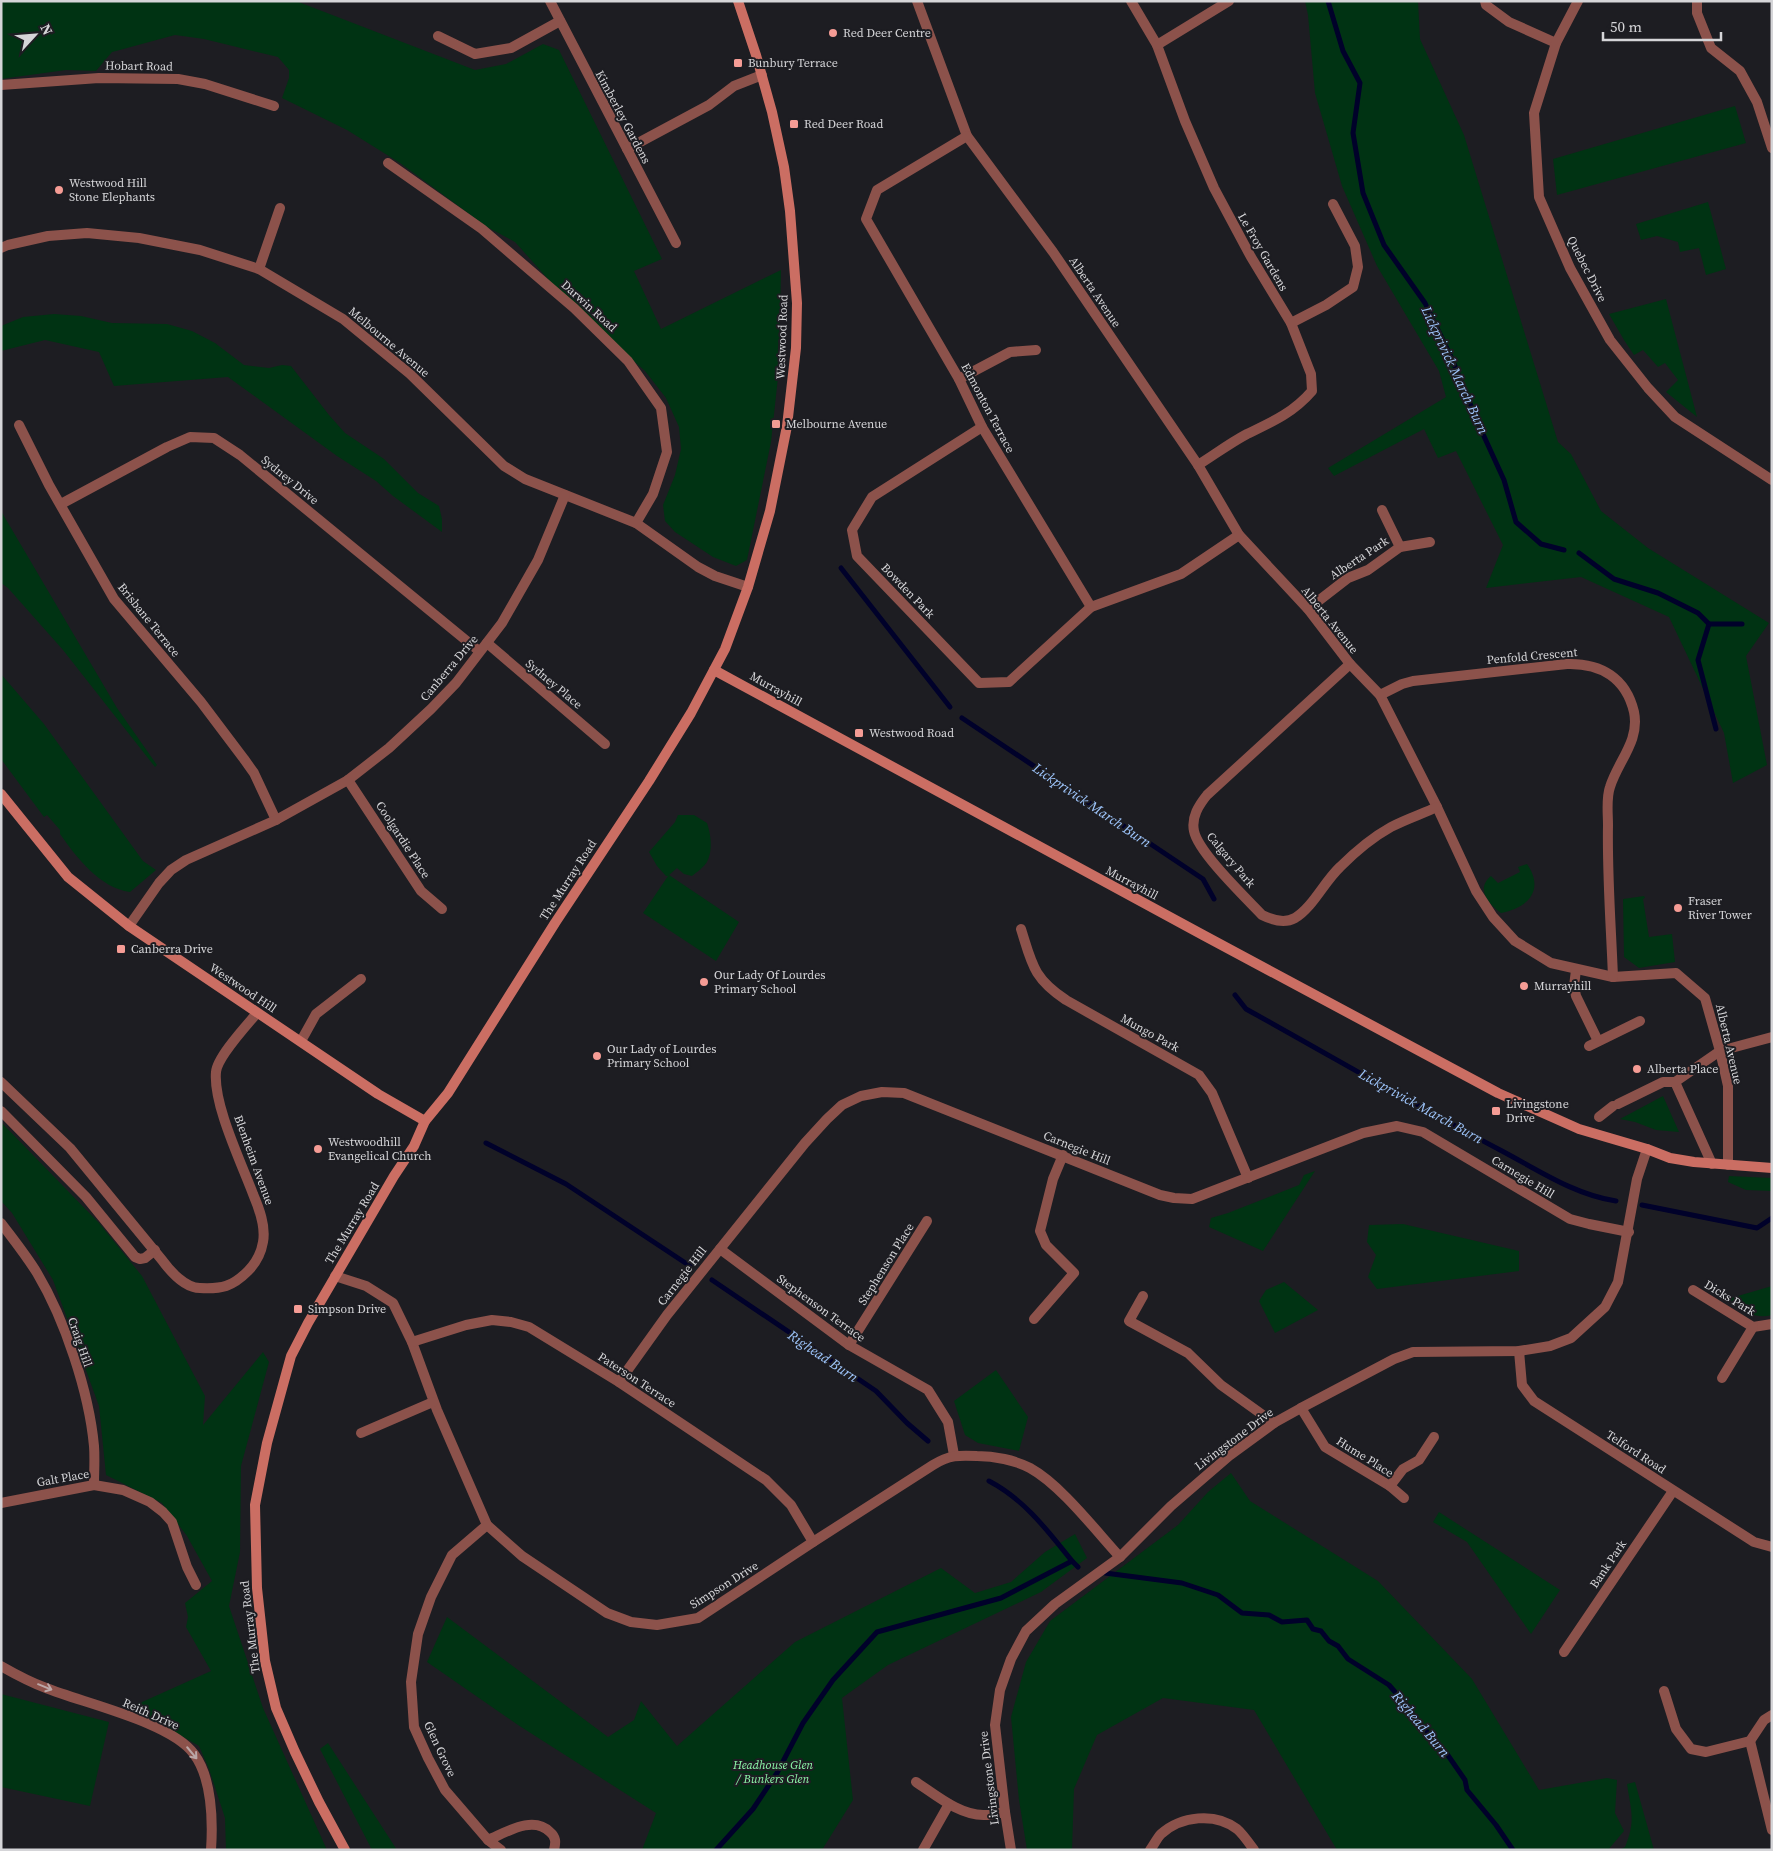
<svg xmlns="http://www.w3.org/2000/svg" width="1773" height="1851" font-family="'Source Serif 4',serif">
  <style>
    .green { fill: #003313 }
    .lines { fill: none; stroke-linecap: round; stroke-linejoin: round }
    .stream { stroke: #00012a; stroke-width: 5 }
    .street { stroke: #8c524b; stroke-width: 10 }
    .secondary { stroke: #cb6e63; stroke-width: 10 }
    .oneway { stroke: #bba7a7 }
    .poi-dot { fill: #f59c95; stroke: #1d1d22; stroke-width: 2 }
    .labels { text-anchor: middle; stroke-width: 4; stroke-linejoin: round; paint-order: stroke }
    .poi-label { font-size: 12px; fill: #d5d5d8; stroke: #1d1d22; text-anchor: start }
    .street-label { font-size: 12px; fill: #d5d5d8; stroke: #1d1d22 }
    .park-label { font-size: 12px; font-style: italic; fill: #8cf6a8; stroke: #1d1d22 }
    .water-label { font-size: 14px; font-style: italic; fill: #9dc4fa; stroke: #1d1d22 }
  </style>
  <rect width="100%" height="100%" fill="#1d1d22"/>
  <g class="green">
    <polygon points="1,1 296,1 475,70 506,64 543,44 559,50 662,259 634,271 661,329 781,270 779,368 771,442 747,560 736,566 713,557 675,532 665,521 663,505 675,475 681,449 679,427 666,398 645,371 574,308 515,242 487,227 400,163 347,130 282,98 289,78 289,70 278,57 204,39 175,35 116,51 112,52 96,71 66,70 1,79"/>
    <polygon points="1305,1 1418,1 1420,39 1464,135 1558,442 1571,454 1601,511 1648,548 1769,623 1746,656 1767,765 1733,783 1724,733 1669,617 1581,577 1486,588 1503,545 1456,451 1438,458 1424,429 1334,476 1328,468 1446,397 1439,371 1377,266 1342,186 1315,93 1308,15"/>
    <polygon points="1735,106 1746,143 1557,195 1553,159"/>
    <polygon points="1708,202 1726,269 1706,275 1699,248 1680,252 1678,242 1657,236 1641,240 1636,224"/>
    <polygon points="1666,299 1697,417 1666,392 1678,380 1665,363 1658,367 1643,350 1634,355 1624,340 1609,314"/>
    <polygon points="54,314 81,316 112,323 167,324 192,331 215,343 244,365 269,368 282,365 291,366 329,415 345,433 384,459 418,493 439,506 442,519 442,532 393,496 376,481 337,456 228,377 114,386 99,352 45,340 1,351 1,326 23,317"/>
    <polygon points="1,511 117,708 157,765 155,767 63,650 8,588 1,583"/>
    <path d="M1,674L44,724L143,861L156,870L130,892C100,888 77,858 60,834V830L47,815L44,817L1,759Z"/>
    <path d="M678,815H694L707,823C711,834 713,851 707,862C704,867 697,872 692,876L684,874L677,868L669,875L739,922L716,961L643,913L668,876H666L657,866L649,852L675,822Z"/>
    <path d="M1527,864C1545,890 1528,908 1501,913C1489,904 1475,889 1491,876L1498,883L1520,872L1518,867Z"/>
    <polygon points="1644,896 1645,898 1643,899 1649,937 1672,934 1675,962 1639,968 1624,957 1623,899"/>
    <polygon points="1663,1096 1679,1132 1656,1130 1635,1122 1620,1119"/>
    <polygon points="1,1122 99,1223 142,1276 205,1396 203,1425 263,1352 269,1362 241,1466 240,1552 229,1606 263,1708 327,1850 226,1850 225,1818 209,1769 199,1746 131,1707 211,1671 186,1627 188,1617 185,1603 212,1581 187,1536 162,1503 106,1475 99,1406 53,1280 12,1213 1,1201"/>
    <polygon points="1315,1171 1263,1251 1209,1227 1211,1218 1228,1213 1299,1185 1304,1175"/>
    <polygon points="1729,1176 1772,1178 1772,1191 1746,1190 1728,1182"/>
    <polygon points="1403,1224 1519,1251 1519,1271 1377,1289 1368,1277 1376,1255 1367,1242 1369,1225"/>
    <polygon points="1284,1282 1318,1310 1275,1333 1259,1301 1266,1290"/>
    <path d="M1772,1286V1315C1756,1319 1746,1312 1732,1304L1731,1298Z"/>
    <polygon points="996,1370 1028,1417 1019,1451 978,1443 965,1435 954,1401"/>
    <polygon points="1231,1473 1250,1501 1378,1581 1472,1679 1539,1790 1607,1778 1617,1780 1615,1813 1624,1831 1608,1850 1337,1850 1254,1710 1163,1698 1097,1735 1074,1789 1072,1850 1027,1850 1019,1800 1011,1717 1026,1662 1050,1621 1178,1525 1208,1492"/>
    <polygon points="1439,1512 1560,1590 1531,1634 1467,1542 1433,1522"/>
    <polygon points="1075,1534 1087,1558 1041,1592 888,1665 842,1698 853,1800 822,1850 642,1850 656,1813 518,1725 427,1662 447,1617 608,1737 634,1720 641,1701 677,1746 795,1642 941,1568 975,1593 1011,1582 1045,1552"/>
    <polygon points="1,1694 109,1722 90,1806 1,1787"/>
    <polygon points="328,1743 397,1850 372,1850 320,1749"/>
    <path d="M1635,1782L1654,1850H1619L1625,1847C1636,1821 1631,1811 1627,1784Z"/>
  </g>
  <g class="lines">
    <g class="stream">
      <polyline points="1328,1 1343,51 1360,83 1353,133 1363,193 1384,245 1425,303 1452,359 1477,421 1504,480 1516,522 1541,544 1564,550"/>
      <polyline points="1579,553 1614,579 1658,593 1698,613 1709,624 1698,660 1716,729"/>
      <polyline points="841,568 950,707"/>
      <polyline points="1709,624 1742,624"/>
      <polyline points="962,718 1203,879 1214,899"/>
      <path d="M1235,995L1246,1009C1331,1056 1416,1106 1502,1151C1538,1170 1575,1195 1616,1201"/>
      <polyline points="486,1143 566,1184 690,1266"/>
      <polyline points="1642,1205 1757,1228 1772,1218"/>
      <polyline points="712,1280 876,1391 907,1423 928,1441"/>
      <path d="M989,1481C1025,1500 1047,1530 1072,1561"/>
      <polyline points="1105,1573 1182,1583 1218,1595 1242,1613 1269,1615 1282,1622 1307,1620 1313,1629 1321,1631 1329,1641 1338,1646 1348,1659 1389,1685 1410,1709 1410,1713 1447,1754 1465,1780 1467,1790 1496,1825 1513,1850"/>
      <polyline points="716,1850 753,1809 777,1773 803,1723 833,1680 877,1632 1001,1598 1072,1561 1078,1567"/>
    </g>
    <g class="street">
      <polyline points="550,1 676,243"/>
      <polyline points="917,1 967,136 1053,252 1198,465 1239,535 1308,609 1350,664 1380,695 1437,807 1476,891 1493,917 1515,941 1551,963 1613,977 1676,973 1705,998 1720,1051 1728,1086 1728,1165"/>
      <path d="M1131,1L1157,45L1185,121L1214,188L1251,257L1291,323L1311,374L1312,391C1293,413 1272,422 1247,434C1230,443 1214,455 1198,465"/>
      <polyline points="1485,1 1486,5 1509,22 1556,43"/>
      <polyline points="1578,1 1556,43 1534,113 1539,197 1570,268 1610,340 1648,388 1675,417 1772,480"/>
      <polyline points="1697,1 1697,13 1711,48 1740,71 1757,102 1772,148"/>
      <polyline points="438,36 475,54 511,48 560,21"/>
      <polyline points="1157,45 1229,1"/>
      <polyline points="1,85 99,78 178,79 205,84 274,106"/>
      <polyline points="967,136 877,190 866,219 959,379 982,427 1091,607"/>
      <polyline points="627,149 709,105 734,86 762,75"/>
      <polyline points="388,163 482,229 574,308 628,361 661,408 667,452 653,494 636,523"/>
      <polyline points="1,248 8,245 48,236 87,233 139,238 200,250 259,269 343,319 410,374 504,466 525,479 636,523 698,567 715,576 748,587"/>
      <polyline points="259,269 280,208"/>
      <polyline points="1291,323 1326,305 1353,287 1358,267 1355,246 1333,204"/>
      <polyline points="959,379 1010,352 1036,350"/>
      <polyline points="19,425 49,485 114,599 201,702 244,759 254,773 276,820"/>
      <polyline points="982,427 872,497 852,530 857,556 979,683 1009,682 1091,607 1181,574 1239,535"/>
      <polyline points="61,504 167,447 190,437 214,438 240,455 479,651"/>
      <polyline points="1382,510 1400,547"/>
      <polyline points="1308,609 1348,578 1368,570 1400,547 1430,542"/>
      <polyline points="487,643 605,744"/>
      <path d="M1350,664L1207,795C1199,805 1191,817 1194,831C1198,852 1245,897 1262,915C1272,920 1284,924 1295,918C1313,907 1324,882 1340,867C1355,852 1373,837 1391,827C1406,819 1422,814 1437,807"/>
      <path d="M1380,695L1402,684L1413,681L1567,664C1601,663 1626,678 1634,712C1640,741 1618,761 1610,787C1606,798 1608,813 1608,825C1607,875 1611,926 1613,977"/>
      <polyline points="348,780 421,891 442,909"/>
      <polyline points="129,926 159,883 171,870 186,860 276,820 348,780 389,748 431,709 456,683 502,623 538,560 565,495"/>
      <path d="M1021,929C1032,964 1033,978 1066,1000L1199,1075L1212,1093L1248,1178"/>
      <polyline points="1576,970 1574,986 1576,996 1598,1041"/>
      <polyline points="301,1041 316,1014 361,979"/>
      <polyline points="1589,1046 1640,1021"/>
      <path d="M1,1082L70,1148L162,1260C170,1271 185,1288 200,1288C222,1289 232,1287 248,1271C256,1263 261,1254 263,1242C266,1226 259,1208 253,1194C241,1162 213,1104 216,1072C217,1057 247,1025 257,1013"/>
      <polyline points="1675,1082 1712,1164"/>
      <polyline points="1618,1104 1663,1082 1675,1082 1720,1051 1772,1037"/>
      <polyline points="1,1111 86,1197 135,1257 140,1259 145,1258 155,1250"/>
      <polyline points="1599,1117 1613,1106"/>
      <path d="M1,1223C13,1239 26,1255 37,1273C65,1320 89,1392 94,1446C95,1459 94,1472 94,1485"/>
      <polyline points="720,1249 849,1345 928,1390 948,1422 954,1455"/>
      <path d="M335,1276L366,1286L393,1303L412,1342L437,1410L487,1525L522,1556L607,1613L631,1622L657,1625L698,1618L813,1542L933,1465C949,1455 959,1455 977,1456C994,1456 1015,1460 1030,1468C1061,1485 1096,1531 1120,1557"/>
      <polyline points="1693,1290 1753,1327 1772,1324"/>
      <polyline points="1143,1296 1129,1321 1188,1353 1221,1385 1274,1423"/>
      <polyline points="1034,1319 1074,1273 1046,1245 1040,1231 1053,1179 1063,1155"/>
      <polyline points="412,1342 466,1325 492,1320 511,1322 529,1327 619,1382 766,1480 791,1505 813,1542"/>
      <polyline points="849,1345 927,1221"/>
      <polyline points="1519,1351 1522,1385 1534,1401 1754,1542 1772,1547"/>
      <polyline points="1722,1378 1753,1327"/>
      <polyline points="619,1382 667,1315 805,1143 827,1119 842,1105 861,1096 882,1092 904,1093 1160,1195 1174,1198 1192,1199 1363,1133 1397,1126 1423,1132 1570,1219 1589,1224 1629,1232"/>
      <polyline points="1301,1408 1325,1447 1390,1486 1404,1498"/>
      <polyline points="361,1433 433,1402"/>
      <polyline points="1390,1486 1403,1469 1419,1460 1434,1437"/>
      <polyline points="1,1503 94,1485 123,1490 150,1502 163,1512 172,1522 187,1567 196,1585"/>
      <polyline points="487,1525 452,1555 431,1597 418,1634 411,1682 414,1727 428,1758 445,1790 488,1840"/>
      <polyline points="1564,1652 1673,1491"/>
      <path d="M1,1666C15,1674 30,1682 46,1688C83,1703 171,1722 194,1754C212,1778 213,1821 211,1850"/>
      <polyline points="1664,1691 1676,1729 1691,1749 1706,1752 1750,1741 1764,1720 1772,1715"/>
      <polyline points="1750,1741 1772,1830"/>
      <path d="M916,1782C936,1795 960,1816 985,1815C992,1815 998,1813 1005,1812"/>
      <path d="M501,1850L488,1840C507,1832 533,1815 550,1832C556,1837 556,1842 554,1850"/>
      <polyline points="923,1850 949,1804"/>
      <polyline points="1011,1850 1005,1812 995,1725 1000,1690 1011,1659 1026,1631 1055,1604 1120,1557 1171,1506 1229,1456 1274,1423 1301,1408 1394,1359 1413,1352 1519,1351 1550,1346 1571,1338 1605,1307 1618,1282 1637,1179 1647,1149"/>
      <path d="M1150,1850C1154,1845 1157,1838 1161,1834C1181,1816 1215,1812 1237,1829C1243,1834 1249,1843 1254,1850"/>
    </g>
    <g class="secondary">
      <polyline points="714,670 1203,935 1498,1093 1579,1129 1647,1149 1670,1158 1694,1162 1772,1168"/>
      <polyline points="1,794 68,877 129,926 378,1094 425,1121"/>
      <polyline points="345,1850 319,1802 295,1752 276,1708 265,1661 257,1588 255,1505 267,1443 291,1356 308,1323 394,1176 414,1146 425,1121 448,1093 555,923 649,781 691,713 725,649 748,587 770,511 787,426 796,348 797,303 790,211 784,167 772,112 756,55 738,1"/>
    </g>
  </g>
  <defs><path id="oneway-shaft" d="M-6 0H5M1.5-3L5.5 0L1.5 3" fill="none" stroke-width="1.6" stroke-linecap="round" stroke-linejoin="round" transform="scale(1.25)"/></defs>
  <g class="oneway">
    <use href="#oneway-shaft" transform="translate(45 1687) rotate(22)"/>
    <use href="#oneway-shaft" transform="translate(192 1753) rotate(50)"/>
  </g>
  <g class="poi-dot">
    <circle cx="833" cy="33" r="5"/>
    <rect x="733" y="58" width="10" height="10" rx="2.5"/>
    <rect x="789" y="119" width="10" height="10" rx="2.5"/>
    <circle cx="59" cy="190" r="5"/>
    <rect x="771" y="419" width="10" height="10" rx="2.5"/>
    <rect x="854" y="728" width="10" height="10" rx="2.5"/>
    <circle cx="1678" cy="908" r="5"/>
    <rect x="116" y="944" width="10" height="10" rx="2.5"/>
    <circle cx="704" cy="982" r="5"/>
    <circle cx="1524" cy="986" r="5"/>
    <circle cx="597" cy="1056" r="5"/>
    <circle cx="1637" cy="1069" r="5"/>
    <rect x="1491" y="1106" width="10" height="10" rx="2.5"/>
    <circle cx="318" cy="1149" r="5"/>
    <rect x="293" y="1304" width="10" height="10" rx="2.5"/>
  </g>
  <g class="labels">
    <g class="poi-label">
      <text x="843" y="37">Red Deer Centre</text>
      <text x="748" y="67">Bunbury Terrace</text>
      <text x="804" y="128">Red Deer Road</text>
      <text x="69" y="187">Westwood Hill<tspan x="69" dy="14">Stone Elephants</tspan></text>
      <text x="786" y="428">Melbourne Avenue</text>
      <text x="869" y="737">Westwood Road</text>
      <text x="1688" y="905">Fraser<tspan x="1688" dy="14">River Tower</tspan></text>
      <text x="131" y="953">Canberra Drive</text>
      <text x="714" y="979">Our Lady Of Lourdes<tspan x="714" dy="14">Primary School</tspan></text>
      <text x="1534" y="990">Murrayhill</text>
      <text x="607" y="1053">Our Lady of Lourdes<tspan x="607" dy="14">Primary School</tspan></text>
      <text x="1647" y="1073">Alberta Place</text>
      <text x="1506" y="1108">Livingstone<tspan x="1506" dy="14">Drive</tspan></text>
      <text x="328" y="1146">Westwoodhill<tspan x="328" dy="14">Evangelical Church</tspan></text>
      <text x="308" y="1313">Simpson Drive</text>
    </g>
    <g class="street-label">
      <text transform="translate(139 66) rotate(1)" y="4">Hobart Road</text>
      <text transform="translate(623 117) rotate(62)" y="4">Kimberley Gardens</text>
      <text transform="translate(1263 252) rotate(60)" y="4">Le Froy Gardens</text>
      <text transform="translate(1587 269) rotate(63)" y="4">Quebec Drive</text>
      <text transform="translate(1095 292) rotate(56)" y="4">Alberta Avenue</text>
      <text transform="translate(589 306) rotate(42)" y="4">Darwin Road</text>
      <text transform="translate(782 337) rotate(-88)" y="4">Westwood Road</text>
      <text transform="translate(389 342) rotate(40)" y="4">Melbourne Avenue</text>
      <text transform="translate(988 408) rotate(62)" y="4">Edmonton Terrace</text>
      <text transform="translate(290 480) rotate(39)" y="4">Sydney Drive</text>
      <text transform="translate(1359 558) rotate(-33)" y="4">Alberta Park</text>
      <text transform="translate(908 591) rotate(46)" y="4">Bowden Park</text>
      <text transform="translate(149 620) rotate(51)" y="4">Brisbane Terrace</text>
      <text transform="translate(1330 620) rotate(51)" y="4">Alberta Avenue</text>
      <text transform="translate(1532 656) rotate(-5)" y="4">Penfold Crescent</text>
      <text transform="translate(449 668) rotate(-50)" y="4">Canberra Drive</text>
      <text transform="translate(554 684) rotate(40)" y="4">Sydney Place</text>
      <text transform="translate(776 689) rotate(29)" y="4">Murrayhill</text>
      <text transform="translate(403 840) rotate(57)" y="4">Coolgardie Place</text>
      <text transform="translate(1231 860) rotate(50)" y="4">Calgary Park</text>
      <text transform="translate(568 880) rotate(-57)" y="4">The Murray Road</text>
      <text transform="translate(1132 883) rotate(28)" y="4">Murrayhill</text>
      <text transform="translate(243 988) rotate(34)" y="4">Westwood Hill</text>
      <text transform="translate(1150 1033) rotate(29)" y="4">Mungo Park</text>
      <text transform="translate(1729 1044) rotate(77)" y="4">Alberta Avenue</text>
      <text transform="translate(1077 1148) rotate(22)" y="4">Carnegie Hill</text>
      <text transform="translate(254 1160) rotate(70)" y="4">Blenheim Avenue</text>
      <text transform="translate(1523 1177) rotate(31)" y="4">Carnegie Hill</text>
      <text transform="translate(352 1223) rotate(-59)" y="4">The Murray Road</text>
      <text transform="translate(886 1264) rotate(-58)" y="4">Stephenson Place</text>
      <text transform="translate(682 1276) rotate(-52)" y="4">Carnegie Hill</text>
      <text transform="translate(1730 1298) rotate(31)" y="4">Dicks Park</text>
      <text transform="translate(821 1308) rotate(36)" y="4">Stephenson Terrace</text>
      <text transform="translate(80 1342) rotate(71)" y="4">Craig Hill</text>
      <text transform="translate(637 1380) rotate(33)" y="4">Paterson Terrace</text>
      <text transform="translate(1234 1439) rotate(-37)" y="4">Livingstone Drive</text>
      <text transform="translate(1636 1452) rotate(33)" y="4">Telford Road</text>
      <text transform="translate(1365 1457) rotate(32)" y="4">Hume Place</text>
      <text transform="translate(63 1478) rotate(-10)" y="4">Galt Place</text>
      <text transform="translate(1608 1564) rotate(-56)" y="4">Bank Park</text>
      <text transform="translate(724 1585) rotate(-32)" y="4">Simpson Drive</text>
      <text transform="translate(250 1627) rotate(-97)" y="4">The Murray Road</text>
      <text transform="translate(151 1714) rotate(24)" y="4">Reith Drive</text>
      <text transform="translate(440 1749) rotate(65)" y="4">Glen Grove</text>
      <text transform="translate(989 1778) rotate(-97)" y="4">Livingstone Drive</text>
    </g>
    <g class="park-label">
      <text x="773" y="1769">Headhouse Glen<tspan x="773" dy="14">/ Bunkers Glen</tspan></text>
    </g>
    <g class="water-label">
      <text transform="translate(1455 370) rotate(65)" y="5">Lickprivick March Burn</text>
      <text transform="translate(1092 805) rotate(34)" y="5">Lickprivick March Burn</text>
      <text transform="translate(1421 1106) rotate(29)" y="5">Lickprivick March Burn</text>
      <text transform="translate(823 1356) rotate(34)" y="5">Righead Burn</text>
      <text transform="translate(1421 1724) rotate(50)" y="5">Righead Burn</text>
    </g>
  </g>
  <rect width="1773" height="1851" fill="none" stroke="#d5d5d8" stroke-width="5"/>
  <g transform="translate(35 35) rotate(64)" stroke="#1d1d22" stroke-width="4" paint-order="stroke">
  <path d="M0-4L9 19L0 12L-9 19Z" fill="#d5d5d8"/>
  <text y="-8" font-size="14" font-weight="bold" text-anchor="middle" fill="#d5d5d8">N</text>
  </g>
  <path d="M1603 32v8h118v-8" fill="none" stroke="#d5d5d8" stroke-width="2.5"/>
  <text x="1610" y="32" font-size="15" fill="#d5d5d8" stroke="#1d1d22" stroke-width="4" paint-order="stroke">50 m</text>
</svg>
